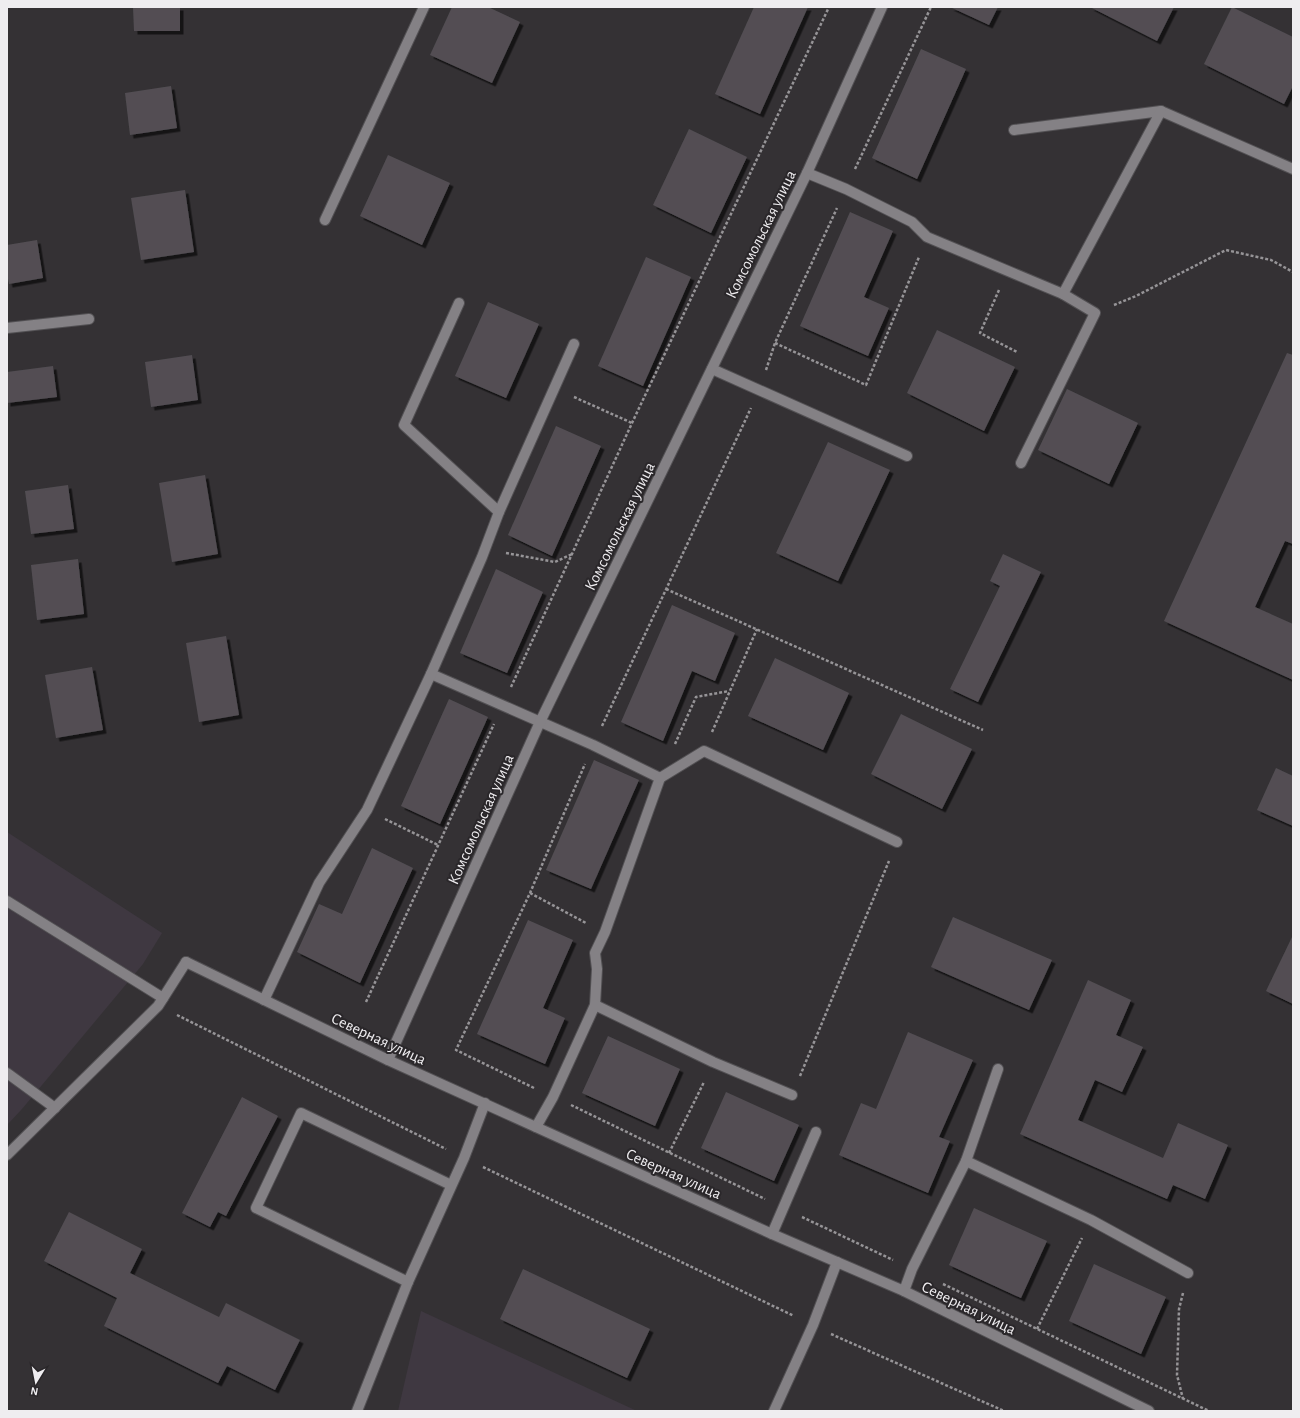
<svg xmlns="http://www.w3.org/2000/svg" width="1300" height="1418" font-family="'Alegreya Sans',sans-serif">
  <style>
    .built { fill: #3f3841 }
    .building { fill: #524e53; filter: url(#shadow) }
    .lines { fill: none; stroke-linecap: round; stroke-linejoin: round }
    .service-casing { stroke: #525053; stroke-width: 12 }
    .minor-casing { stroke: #525053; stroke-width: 12 }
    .tertiary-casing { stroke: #525053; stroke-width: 12 }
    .path { stroke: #969497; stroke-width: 2.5; stroke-dasharray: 3 2; stroke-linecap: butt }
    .service { stroke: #848185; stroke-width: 10 }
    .minor { stroke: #848185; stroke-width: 10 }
    .tertiary { stroke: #848185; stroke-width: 10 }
    .labels { text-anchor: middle; stroke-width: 4; stroke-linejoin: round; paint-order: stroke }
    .street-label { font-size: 16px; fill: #efedf0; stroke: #2a272a }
  </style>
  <defs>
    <filter id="shadow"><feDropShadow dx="3.5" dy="3.5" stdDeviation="0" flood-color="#0009"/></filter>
  </defs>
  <rect width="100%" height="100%" fill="#343134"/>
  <g class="built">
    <polygon points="7,832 162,933 143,964 22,1109 7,1125"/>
    <polygon points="421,1311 637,1411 398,1411"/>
  </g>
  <g class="building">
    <polygon points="133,7 180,7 180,31 134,31"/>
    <polygon points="452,7 488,7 520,22 492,83 430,55"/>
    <polygon points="754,7 808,7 760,114 715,94"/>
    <polygon points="950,7 998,7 989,25"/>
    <polygon points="1090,7 1174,7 1157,41"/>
    <polygon points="1232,7 1293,37 1293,86 1284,104 1204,64"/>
    <polygon points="921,49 966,69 917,179 872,158"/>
    <polygon points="171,86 177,128 130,135 125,93"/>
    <polygon points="689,129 747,157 711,233 653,205"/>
    <polygon points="388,155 450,183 422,245 360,216"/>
    <polygon points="185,190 194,252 141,260 131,198"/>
    <polygon points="850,212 893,231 864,297 889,308 868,356 800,326"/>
    <polygon points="37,240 43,278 9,284 7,274 7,245"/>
    <polygon points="646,257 691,277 643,386 598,366"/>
    <polygon points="488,302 539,324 506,398 455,376"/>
    <polygon points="937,330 1015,367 984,431 907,393"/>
    <polygon points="1287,353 1293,355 1293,544 1285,541 1255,607 1293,624 1293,680 1164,621"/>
    <polygon points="192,355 198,400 151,407 145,362"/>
    <polygon points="53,366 57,397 7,403 7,372"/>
    <polygon points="1067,389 1138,423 1109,484 1038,450"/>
    <polygon points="556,426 601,446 552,556 508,535"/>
    <polygon points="828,442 890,470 838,581 776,553"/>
    <polygon points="205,475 218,554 172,562 159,483"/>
    <polygon points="68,485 74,529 31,534 25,491"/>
    <polygon points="1003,554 1041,572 978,702 950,689 1000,586 990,581"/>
    <polygon points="78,559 84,614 37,620 31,565"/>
    <polygon points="496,569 543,592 507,673 460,653"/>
    <polygon points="672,605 735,633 715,681 692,671 663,741 621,722"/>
    <polygon points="226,636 239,715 199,722 186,643"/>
    <polygon points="775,658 849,693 823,750 748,716"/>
    <polygon points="92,667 103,730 56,738 45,675"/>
    <polygon points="449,699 488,717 440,824 401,806"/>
    <polygon points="901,714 972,749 942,809 871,774"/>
    <polygon points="594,760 639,780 591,889 546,870"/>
    <polygon points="1276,768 1293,776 1293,826 1257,810"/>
    <polygon points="372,848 413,868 360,983 297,952 319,904 342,914"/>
    <polygon points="953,917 1052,960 1029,1010 931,967"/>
    <polygon points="528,920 573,940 543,1008 565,1018 545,1064 477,1034"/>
    <polygon points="1293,935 1293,1004 1266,991"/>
    <polygon points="1088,980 1131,1000 1116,1035 1143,1047 1122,1092 1095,1080 1078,1120 1163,1158 1178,1123 1228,1145 1205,1199 1173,1185 1167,1199 1020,1134"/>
    <polygon points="908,1032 973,1060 939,1137 950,1141 928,1193 839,1155 861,1103 876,1109"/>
    <polygon points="608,1036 680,1069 655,1126 582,1093"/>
    <polygon points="726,1092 799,1125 774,1181 701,1148"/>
    <polygon points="242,1097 278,1116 226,1216 218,1212 210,1227 182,1213"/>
    <polygon points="974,1208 1047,1241 1021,1298 949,1265"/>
    <polygon points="69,1212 142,1249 130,1273 219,1317 226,1303 300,1340 275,1390 227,1366 218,1383 104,1326 117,1298 44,1261"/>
    <polygon points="1094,1264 1166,1297 1141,1354 1069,1321"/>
    <polygon points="523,1269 650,1329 627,1378 500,1319"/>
  </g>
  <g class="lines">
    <defs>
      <g id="service">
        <polyline points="1014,130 1161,111 1293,169"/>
        <polyline points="807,173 846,189 912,222 927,237 1063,294 1161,111"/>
        <polyline points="459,303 404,425 499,512"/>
        <polyline points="7,328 89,319"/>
        <polyline points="712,369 907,456"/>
        <polyline points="1021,463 1095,313 1063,294"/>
        <polyline points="431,674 593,745 660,778 605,932 595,953 597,969 595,1005"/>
        <polyline points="660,778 704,751 897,842"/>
        <polyline points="7,901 163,998"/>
        <polyline points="264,1000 319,883 367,810 431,674 482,557 499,512 574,344"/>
        <polyline points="7,1073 55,1108"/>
        <polyline points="536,1127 553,1097 595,1005 713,1062 792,1095"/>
        <polyline points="966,1161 1091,1220 1188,1273"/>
        <polyline points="772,1234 816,1132"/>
        <polyline points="408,1282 256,1208 301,1113 451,1185"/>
        <polyline points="904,1291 912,1269 966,1161 998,1069"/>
        <polyline points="357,1411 408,1282 464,1158 485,1103"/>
        <polyline points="774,1411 813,1325 837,1262"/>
      </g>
      <g id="minor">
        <polyline points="325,220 424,7"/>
        <polyline points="388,1060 540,722 807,173 882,7"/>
        <polyline points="7,1155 158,1006 186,962"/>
      </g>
      <polyline id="tertiary" points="186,962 388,1060 772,1234 904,1291 1149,1411"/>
    </defs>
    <use href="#service" class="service-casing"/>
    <use href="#minor" class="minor-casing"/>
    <use href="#tertiary" class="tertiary-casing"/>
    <g class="path">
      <polyline points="855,169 931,7"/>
      <polyline points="999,290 980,333 1017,352"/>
      <polyline points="1114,305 1136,296 1226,250 1271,260 1293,272"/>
      <polyline points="775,343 866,385 919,257"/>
      <polyline points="766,370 775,343 837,208"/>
      <polyline points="574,397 632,423"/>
      <polyline points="506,553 555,562 572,554"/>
      <polyline points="666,589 983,730"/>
      <polyline points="511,687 632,423 829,7"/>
      <polyline points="602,726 751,408"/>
      <polyline points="712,732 757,629"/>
      <polyline points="675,744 696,697 729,691"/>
      <polyline points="385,819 438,845"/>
      <polyline points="530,893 586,923"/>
      <polyline points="366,1002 494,724"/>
      <polyline points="177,1015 446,1149"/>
      <polyline points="800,1076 889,861"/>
      <polyline points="534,1088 456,1050 530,893 585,764"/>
      <polyline points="571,1105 765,1199"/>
      <polyline points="669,1153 704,1082"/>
      <polyline points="483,1167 794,1316"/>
      <polyline points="802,1217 893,1260"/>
      <polyline points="943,1284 1209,1411"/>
      <polyline points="1183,1293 1179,1309 1177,1375 1183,1399"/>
      <polyline points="1037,1329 1082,1238"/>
      <polyline points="831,1334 1004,1411"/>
    </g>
    <use href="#service" class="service"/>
    <use href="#minor" class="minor"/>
    <use href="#tertiary" class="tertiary"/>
  </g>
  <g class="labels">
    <g class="street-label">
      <text transform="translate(760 234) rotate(-64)" y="6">Комсомольская улица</text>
      <text transform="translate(619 526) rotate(-64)" y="6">Комсомольская улица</text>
      <text transform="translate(480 819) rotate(-66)" y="6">Комсомольская улица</text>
      <text transform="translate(379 1038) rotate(25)" y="6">Северная улица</text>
      <text transform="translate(674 1173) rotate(24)" y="6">Северная улица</text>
      <text transform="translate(969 1307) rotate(26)" y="6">Северная улица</text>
    </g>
  </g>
  <rect width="1300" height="1418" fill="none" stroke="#efedf0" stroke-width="16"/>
  <g transform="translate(36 1382) rotate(190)" stroke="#2a272a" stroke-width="3" paint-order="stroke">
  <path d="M0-3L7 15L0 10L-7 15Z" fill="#efedf0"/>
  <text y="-6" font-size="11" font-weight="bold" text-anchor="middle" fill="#efedf0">N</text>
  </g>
</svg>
